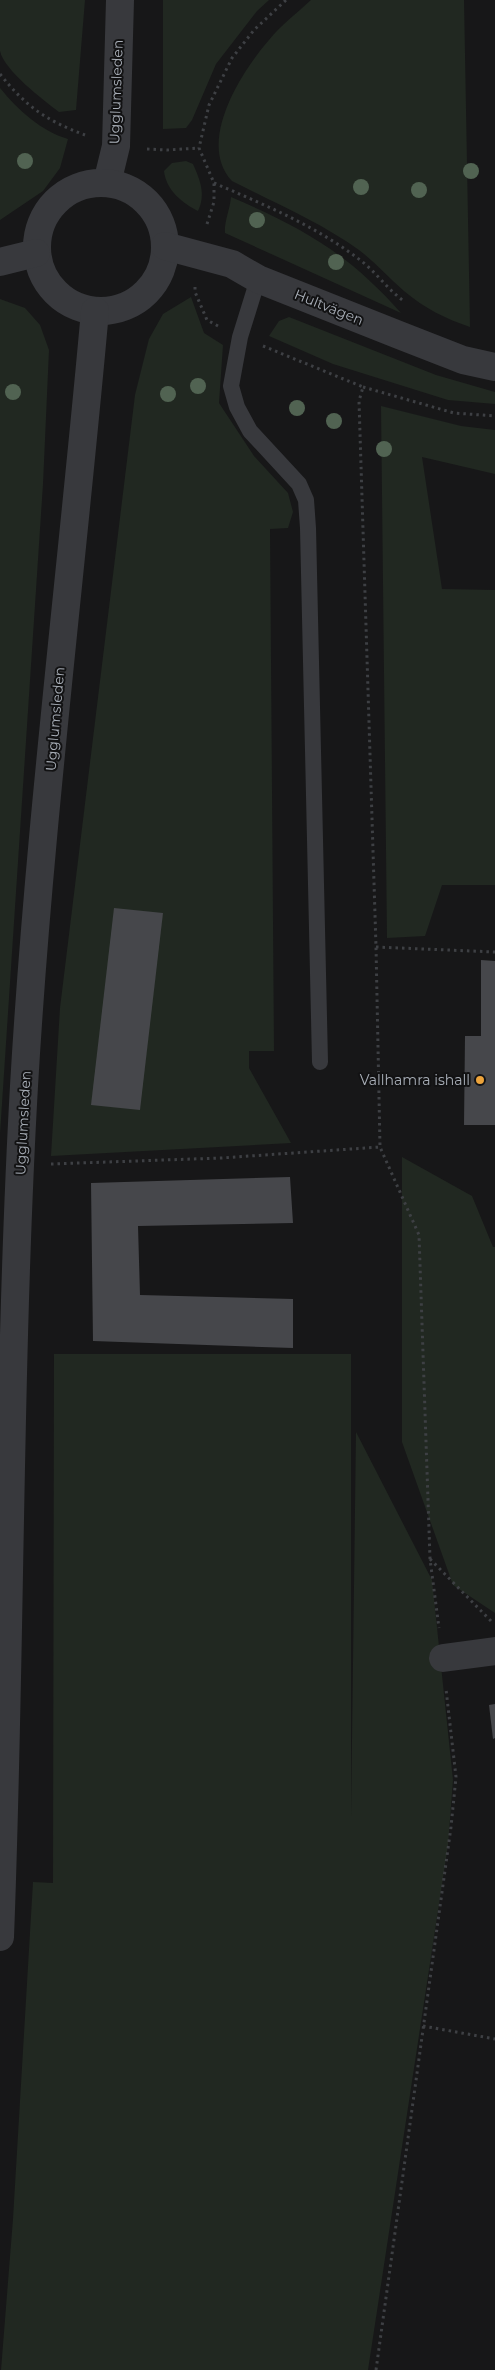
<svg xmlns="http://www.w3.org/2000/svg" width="495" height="2370" font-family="Montserrat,sans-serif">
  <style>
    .green { fill: #212821 }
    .building { fill: #46474b }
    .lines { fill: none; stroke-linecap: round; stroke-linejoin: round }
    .path { stroke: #3e4044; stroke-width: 3; stroke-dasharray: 2.5 4; stroke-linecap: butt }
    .service { stroke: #38393d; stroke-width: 16 }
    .minor { stroke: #38393d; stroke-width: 28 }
    .tertiary { stroke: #38393d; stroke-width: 28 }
    .tree { fill: #516352 }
    .poi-dot { fill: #eca33b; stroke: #121213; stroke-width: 2 }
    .labels { text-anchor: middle; stroke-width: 4; stroke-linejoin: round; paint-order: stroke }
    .street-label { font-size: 14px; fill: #a9afb8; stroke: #121213 }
    .poi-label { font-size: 14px; fill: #a9afb8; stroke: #121213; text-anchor: end }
  </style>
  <rect width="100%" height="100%" fill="#171718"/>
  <g class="green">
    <path d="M0,0H85L76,110L59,112C43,100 4,70 0,51C0,35 0,16 0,0Z"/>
    <polygon points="163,0 269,0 257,11 216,64 192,120 186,128 163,129"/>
    <path d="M311,0H464L470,327C446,319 424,308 404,291C389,278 375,262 359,250C320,222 275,203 232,181C196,143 241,72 269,40C281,25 297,13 311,0Z"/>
    <path d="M0,88C18,110 41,131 68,139L60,168L43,191L0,220Z"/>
    <path d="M186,161L193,164C200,180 206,194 198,211C182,203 166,190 164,171L172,163Z"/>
    <path d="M231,197C303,228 348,253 401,313L225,233C224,222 230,209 231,197Z"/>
    <polygon points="191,297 204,333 223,345 219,403 254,456 288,493 293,512 288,528 270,529 274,1051 249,1051 249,1068 291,1143 51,1156 60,1008 135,395 149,339 163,314"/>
    <polygon points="0,299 25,308 40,325 49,350 43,484 0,1134"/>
    <polygon points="289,317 436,375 495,392 495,404 448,400 333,364 269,336 279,321"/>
    <polygon points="381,406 461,426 495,430 495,474 422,457 442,589 495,590 495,885 442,885 425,936 387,938"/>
    <polygon points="402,1157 472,1196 493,1247 495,1247 495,1613 453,1585 402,1442"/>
    <polygon points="54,1354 351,1354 351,1817 356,1432 432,1580 453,1780 448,1845 368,2370 1,2370 13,2219 33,1882 53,1883"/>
  </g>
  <g class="building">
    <polygon points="114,908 163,913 140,1110 91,1105"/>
    <polygon points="481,960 495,961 495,1125 464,1125 465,1036 481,1036"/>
    <polygon points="290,1177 293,1223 138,1226 140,1295 293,1299 293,1348 93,1341 91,1183"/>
    <polygon points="495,1704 495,1738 493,1739 489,1705"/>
  </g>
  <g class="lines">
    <g class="path">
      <path d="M0,74C25,106 47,121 85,135"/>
      <polyline points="147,149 167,150 199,148"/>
      <path d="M214,183C265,205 316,226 360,260C376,272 388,290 405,302"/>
      <polyline points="207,224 214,202 214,183 199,148 209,105 232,58 254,30 286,0"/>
      <polyline points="195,287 195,292 207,320 218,326"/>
      <polyline points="263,346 363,387 359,401 376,947 380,1147 419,1235 430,1559 439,1628"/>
      <polyline points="363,387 454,413 495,416"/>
      <polyline points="376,947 495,952"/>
      <polyline points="51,1164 221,1158 380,1147"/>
      <polyline points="430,1559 491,1621"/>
      <polyline points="423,2026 495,2039"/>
      <polyline points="376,2370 451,1827 456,1777 446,1689"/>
    </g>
    <polyline class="service" points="258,279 240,337 231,386 237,407 250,431 299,484 306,500 308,528 320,1062"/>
    <polyline class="minor" points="443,1658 495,1651"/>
    <g class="tertiary">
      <polyline points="107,183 116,146 120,0"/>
      <circle cx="101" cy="247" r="64"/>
      <polyline points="165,246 232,264 258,279 399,335 463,360 495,367"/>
      <polyline points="0,262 36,253"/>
      <path d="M0,1937C11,1653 8,1369 24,1086C39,827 72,569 95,311"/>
    </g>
  </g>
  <g class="tree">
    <circle cx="25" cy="161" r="8"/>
    <circle cx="471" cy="171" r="8"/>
    <circle cx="361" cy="187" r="8"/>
    <circle cx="419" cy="190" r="8"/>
    <circle cx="257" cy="220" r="8"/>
    <circle cx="336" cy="262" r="8"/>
    <circle cx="198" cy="386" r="8"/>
    <circle cx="13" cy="392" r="8"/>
    <circle cx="168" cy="394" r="8"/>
    <circle cx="297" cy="408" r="8"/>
    <circle cx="334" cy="421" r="8"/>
    <circle cx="384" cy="449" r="8"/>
  </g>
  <circle class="poi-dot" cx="480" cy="1080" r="5"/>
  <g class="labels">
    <g class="street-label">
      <text transform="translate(116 92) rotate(-88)" y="5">Ugglumsleden</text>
      <text transform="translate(329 307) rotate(22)" y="5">Hultvägen</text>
      <text transform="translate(55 719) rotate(-85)" y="5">Ugglumsleden</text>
      <text transform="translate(23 1123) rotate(-87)" y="5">Ugglumsleden</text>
    </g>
    <g class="poi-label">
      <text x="470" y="1085">Vallhamra ishall</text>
    </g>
  </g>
</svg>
